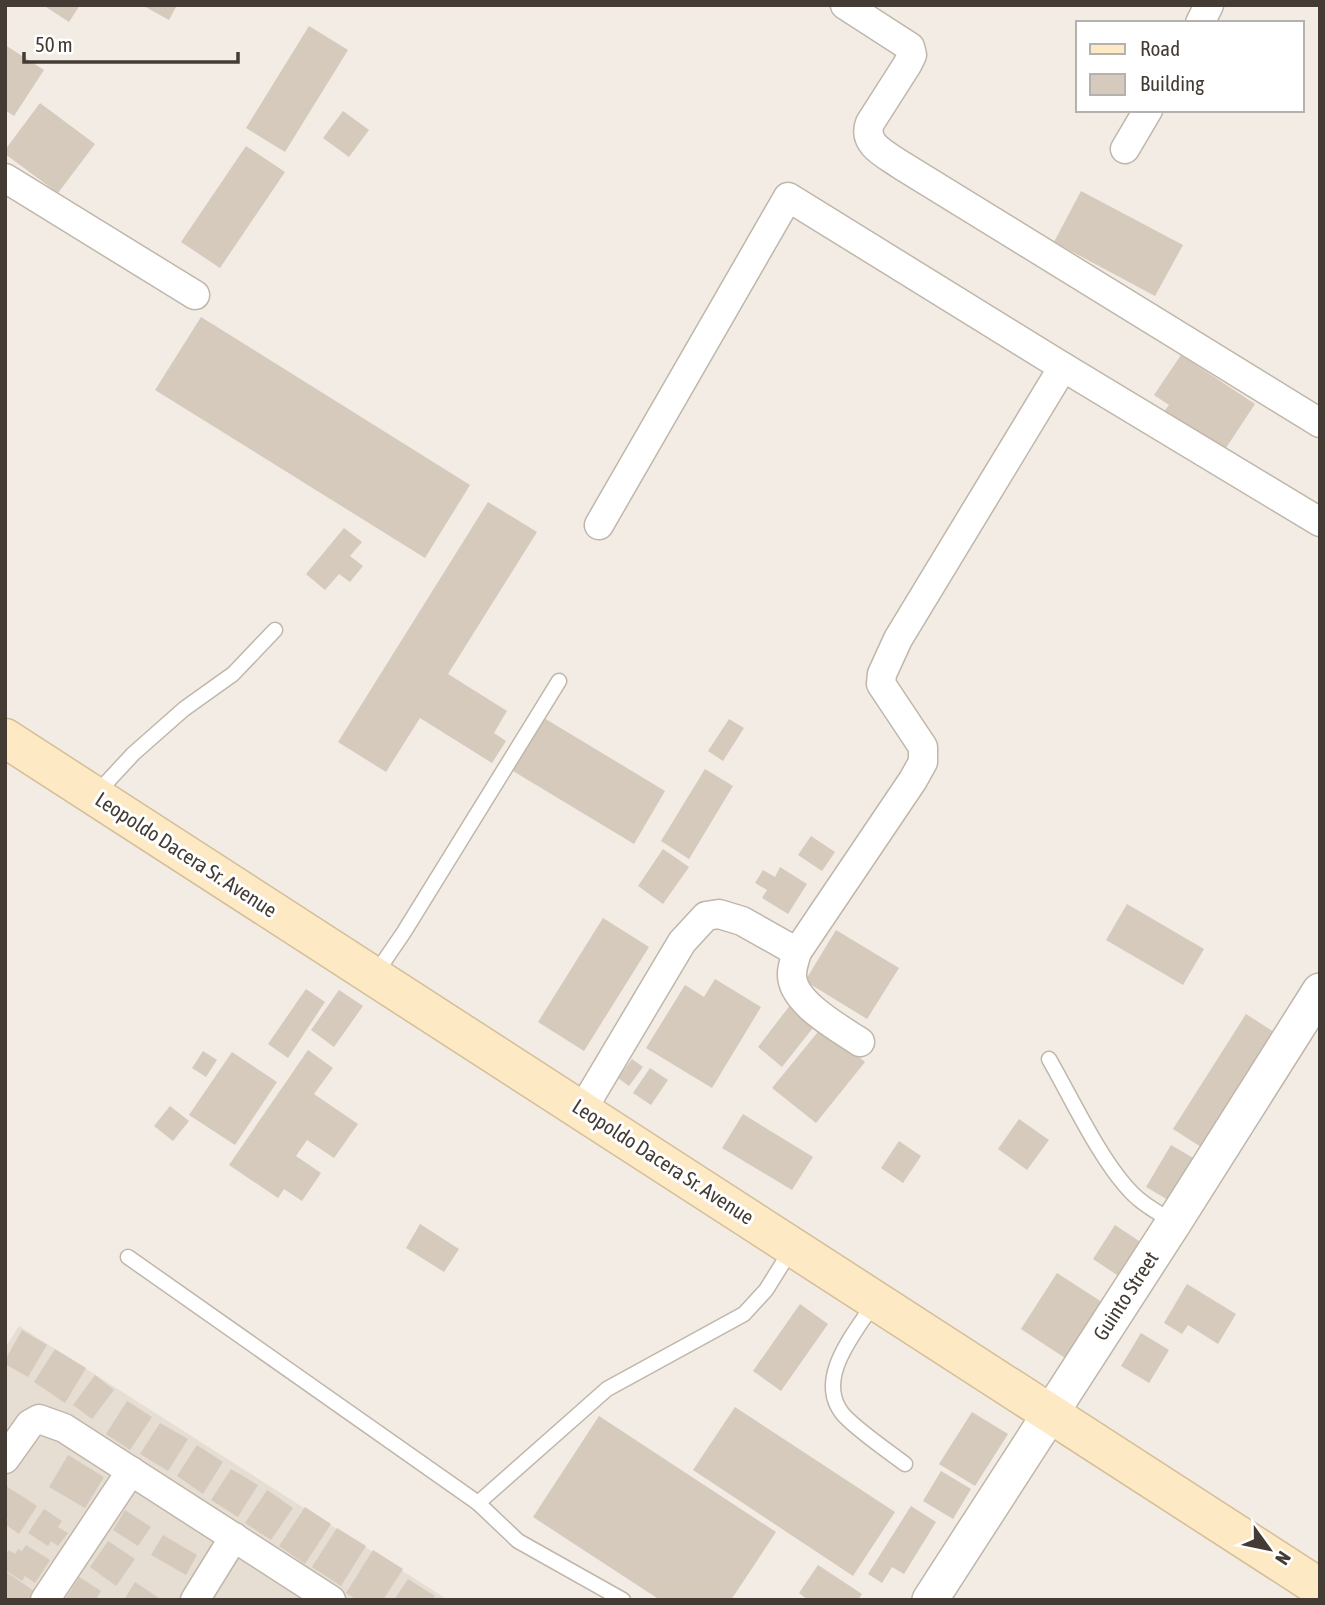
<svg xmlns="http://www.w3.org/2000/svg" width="1325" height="1605" font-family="'Asap Condensed',sans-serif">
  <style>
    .residential { fill: #e6ded3 }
    .building { fill: #d6cabd }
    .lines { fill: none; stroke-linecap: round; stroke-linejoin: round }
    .service-casing { stroke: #c0b6aa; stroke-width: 17 }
    .minor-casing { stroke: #c0b6aa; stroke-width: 31 }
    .tertiary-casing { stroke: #c0b6aa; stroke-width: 38 }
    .secondary-casing { stroke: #d4be97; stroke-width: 41 }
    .service { stroke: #fff; stroke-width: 14 }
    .minor { stroke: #fff; stroke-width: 28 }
    .tertiary { stroke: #fff; stroke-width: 35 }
    .secondary { stroke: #fde9c3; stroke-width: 38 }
    .labels { text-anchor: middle; stroke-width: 6; stroke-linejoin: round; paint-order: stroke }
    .street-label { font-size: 21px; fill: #443c34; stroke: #fff }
  </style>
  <rect width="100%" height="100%" fill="#f2ece4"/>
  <polygon class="residential" points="19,1326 448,1600 5,1600 5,1348"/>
  <g class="building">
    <polygon points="43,5 80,5 69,22"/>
    <polygon points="142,5 177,5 169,20"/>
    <polygon points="309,26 348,50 285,152 246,128"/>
    <polygon points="5,45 44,70 14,116 5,110"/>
    <polygon points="40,103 95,144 58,193 5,154 5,150"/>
    <polygon points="343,111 369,130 349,157 323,138"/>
    <polygon points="246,146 285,172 220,268 181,242"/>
    <polygon points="1081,191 1183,245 1155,296 1054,242"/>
    <polygon points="201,317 470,485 425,558 155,390"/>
    <polygon points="1181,355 1255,404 1220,457 1160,417 1169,405 1154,395"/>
    <polygon points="488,502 537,532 448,674 507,711 494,733 506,741 492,763 420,718 386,772 338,742"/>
    <polygon points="344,528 362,542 350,556 363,566 350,582 339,574 325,590 306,574"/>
    <polygon points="544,718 665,791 634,844 513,771"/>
    <polygon points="729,719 744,728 723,761 708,751"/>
    <polygon points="705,769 733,786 689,859 661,841"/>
    <polygon points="811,836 835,852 822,871 798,855"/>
    <polygon points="663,849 689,867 663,904 638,886"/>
    <polygon points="780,867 807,884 788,914 762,898 767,890 755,883 763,870 775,877"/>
    <polygon points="1127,904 1204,949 1183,985 1106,940"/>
    <polygon points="603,918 649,947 584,1051 538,1022"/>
    <polygon points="836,930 899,968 867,1019 805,981"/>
    <polygon points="715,979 761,1007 712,1088 646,1048 685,985 704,997"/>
    <polygon points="306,989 325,1002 288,1058 268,1044"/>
    <polygon points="339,990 363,1006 334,1047 311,1030"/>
    <polygon points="791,1004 816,1024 782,1067 758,1047"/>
    <polygon points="1246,1014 1274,1032 1201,1147 1173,1129"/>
    <polygon points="822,1027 865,1062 816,1123 772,1088"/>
    <polygon points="308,1050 333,1068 314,1094 358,1124 334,1158 307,1140 296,1156 321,1173 302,1201 284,1189 278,1198 229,1165"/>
    <polygon points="203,1051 217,1060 206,1077 192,1068"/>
    <polygon points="232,1052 277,1082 235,1145 189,1115"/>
    <polygon points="632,1059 643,1067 629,1086 618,1078"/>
    <polygon points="650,1068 668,1080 651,1105 633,1093"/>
    <polygon points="170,1106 189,1121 173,1141 154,1126"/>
    <polygon points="743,1114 813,1157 792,1190 722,1148"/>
    <polygon points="1019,1119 1049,1140 1027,1170 998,1149"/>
    <polygon points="899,1141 921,1156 903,1183 881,1168"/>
    <polygon points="1171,1145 1195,1159 1170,1201 1146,1187"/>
    <polygon points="420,1224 459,1249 444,1272 406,1248"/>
    <polygon points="1115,1225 1142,1243 1120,1277 1093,1259"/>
    <polygon points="1057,1273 1108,1306 1071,1362 1021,1329"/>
    <polygon points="1187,1284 1236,1314 1218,1344 1188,1325 1182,1334 1164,1323"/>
    <polygon points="800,1304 828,1324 781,1391 753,1371"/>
    <polygon points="22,1330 47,1345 28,1377 5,1364 5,1360"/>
    <polygon points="1141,1333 1169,1350 1149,1383 1121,1366"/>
    <polygon points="55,1349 86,1368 65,1403 34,1382"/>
    <polygon points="95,1375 114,1390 92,1419 73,1405"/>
    <polygon points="127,1401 152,1417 130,1450 106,1434"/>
    <polygon points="735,1407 895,1512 853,1576 693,1470"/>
    <polygon points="972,1412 1008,1434 975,1486 939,1464"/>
    <polygon points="599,1416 776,1532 731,1600 660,1600 533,1517"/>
    <polygon points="160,1423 188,1439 168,1471 140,1454"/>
    <polygon points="197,1445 223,1462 203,1494 177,1476"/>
    <polygon points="68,1455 104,1477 85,1508 49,1487"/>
    <polygon points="231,1469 258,1485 238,1517 211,1500"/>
    <polygon points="941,1471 971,1489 953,1519 923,1501"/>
    <polygon points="6,1486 37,1506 19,1534 5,1524 8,1519 5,1518"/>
    <polygon points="267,1490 293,1508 271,1540 245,1523"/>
    <polygon points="911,1506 936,1522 904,1574 892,1567 882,1583 868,1574"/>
    <polygon points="305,1507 331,1524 305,1564 279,1546"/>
    <polygon points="44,1509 62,1521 58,1527 68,1533 58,1546 51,1541 48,1546 28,1533"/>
    <polygon points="125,1510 151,1527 138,1546 113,1530"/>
    <polygon points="337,1528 366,1546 341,1586 312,1567"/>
    <polygon points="163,1535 197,1555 186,1575 151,1555"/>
    <polygon points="108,1541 135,1559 116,1586 90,1567"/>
    <polygon points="26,1545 50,1560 35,1583 25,1576 22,1581 5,1570 5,1556 9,1550 15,1554 18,1549 22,1551"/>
    <polygon points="373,1550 403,1569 383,1600 357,1600 346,1593"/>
    <polygon points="818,1565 862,1594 858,1600 808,1600 799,1593"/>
    <polygon points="5,1571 34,1591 29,1600 5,1600"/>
    <polygon points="79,1577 101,1591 96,1600 65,1600"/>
    <polygon points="408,1579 435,1596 433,1600 394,1600"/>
    <polygon points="135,1582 162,1600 124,1600"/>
  </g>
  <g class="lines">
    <defs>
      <g id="service">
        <polyline points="96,794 133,754 184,709 233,674 275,630"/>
        <polyline points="374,976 404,932 559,681"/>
        <path d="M1049,1059C1072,1099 1101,1162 1133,1194C1145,1206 1160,1214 1174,1222"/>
        <polyline points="128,1257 478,1503 518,1541 623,1600"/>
        <path d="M874,1303C855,1333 815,1378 842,1413C854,1428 888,1451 905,1464"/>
        <polyline points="478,1503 607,1389 744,1314 766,1290 791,1250"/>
      </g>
      <g id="minor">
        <path d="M845,5L910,47L912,55L907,65L870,123C862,144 885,154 901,165L1320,423"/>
        <polyline points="1200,23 1209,5"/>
        <polyline points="1125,149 1148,110"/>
        <polyline points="5,178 195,295"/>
        <polyline points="599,525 788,197 1063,367 1320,522"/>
        <path d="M797,952C795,959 792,967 792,974C791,1002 839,1028 860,1042"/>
        <polyline points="582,1110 682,942 706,916 719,914 742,921 797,952 913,780 923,762 923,747 881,684 882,674 898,639 1063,367"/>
        <polyline points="5,1459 30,1424 39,1419 64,1428 331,1600"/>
        <polyline points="45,1600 131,1471"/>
        <polyline points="195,1600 234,1537"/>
      </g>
      <polyline id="tertiary" points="930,1600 1174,1222 1320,991"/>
      <polyline id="secondary" points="5,738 1320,1588"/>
    </defs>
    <use href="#service" class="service-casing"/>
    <use href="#minor" class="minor-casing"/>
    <use href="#tertiary" class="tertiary-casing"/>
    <use href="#secondary" class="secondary-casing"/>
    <use href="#service" class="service"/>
    <use href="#minor" class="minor"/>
    <use href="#tertiary" class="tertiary"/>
    <use href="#secondary" class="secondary"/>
  </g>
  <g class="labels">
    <g class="street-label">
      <text transform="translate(186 855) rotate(33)" y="7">Leopoldo Dacera Sr. Avenue</text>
      <text transform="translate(663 1162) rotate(33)" y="7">Leopoldo Dacera Sr. Avenue</text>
      <text transform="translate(1126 1296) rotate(-57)" y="7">Guinto Street</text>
    </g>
  </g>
  <rect width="1325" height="1605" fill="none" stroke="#443c34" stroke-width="14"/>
  <rect x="1076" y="21" width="228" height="91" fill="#ffffff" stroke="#b4b1ae" stroke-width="2"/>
  <rect x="1090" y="44" width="35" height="10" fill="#fde9c3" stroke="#b4b1ae" stroke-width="2"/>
  <text x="1140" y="56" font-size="21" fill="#443c34">Road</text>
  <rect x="1090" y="74" width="35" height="21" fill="#d6cabd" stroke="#b4b1ae" stroke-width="2"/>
  <text x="1140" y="91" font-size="21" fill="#443c34">Building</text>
  <g transform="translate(1269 1549) rotate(123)" stroke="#ffffff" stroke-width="5" paint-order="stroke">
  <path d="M0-5L12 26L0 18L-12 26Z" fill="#443c34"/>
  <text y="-10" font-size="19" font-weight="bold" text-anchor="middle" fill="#443c34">N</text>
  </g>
  <path d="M24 52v10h214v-10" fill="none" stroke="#443c34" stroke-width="3.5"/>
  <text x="35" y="52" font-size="21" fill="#443c34" stroke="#ffffff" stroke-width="5" paint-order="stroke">50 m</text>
</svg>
